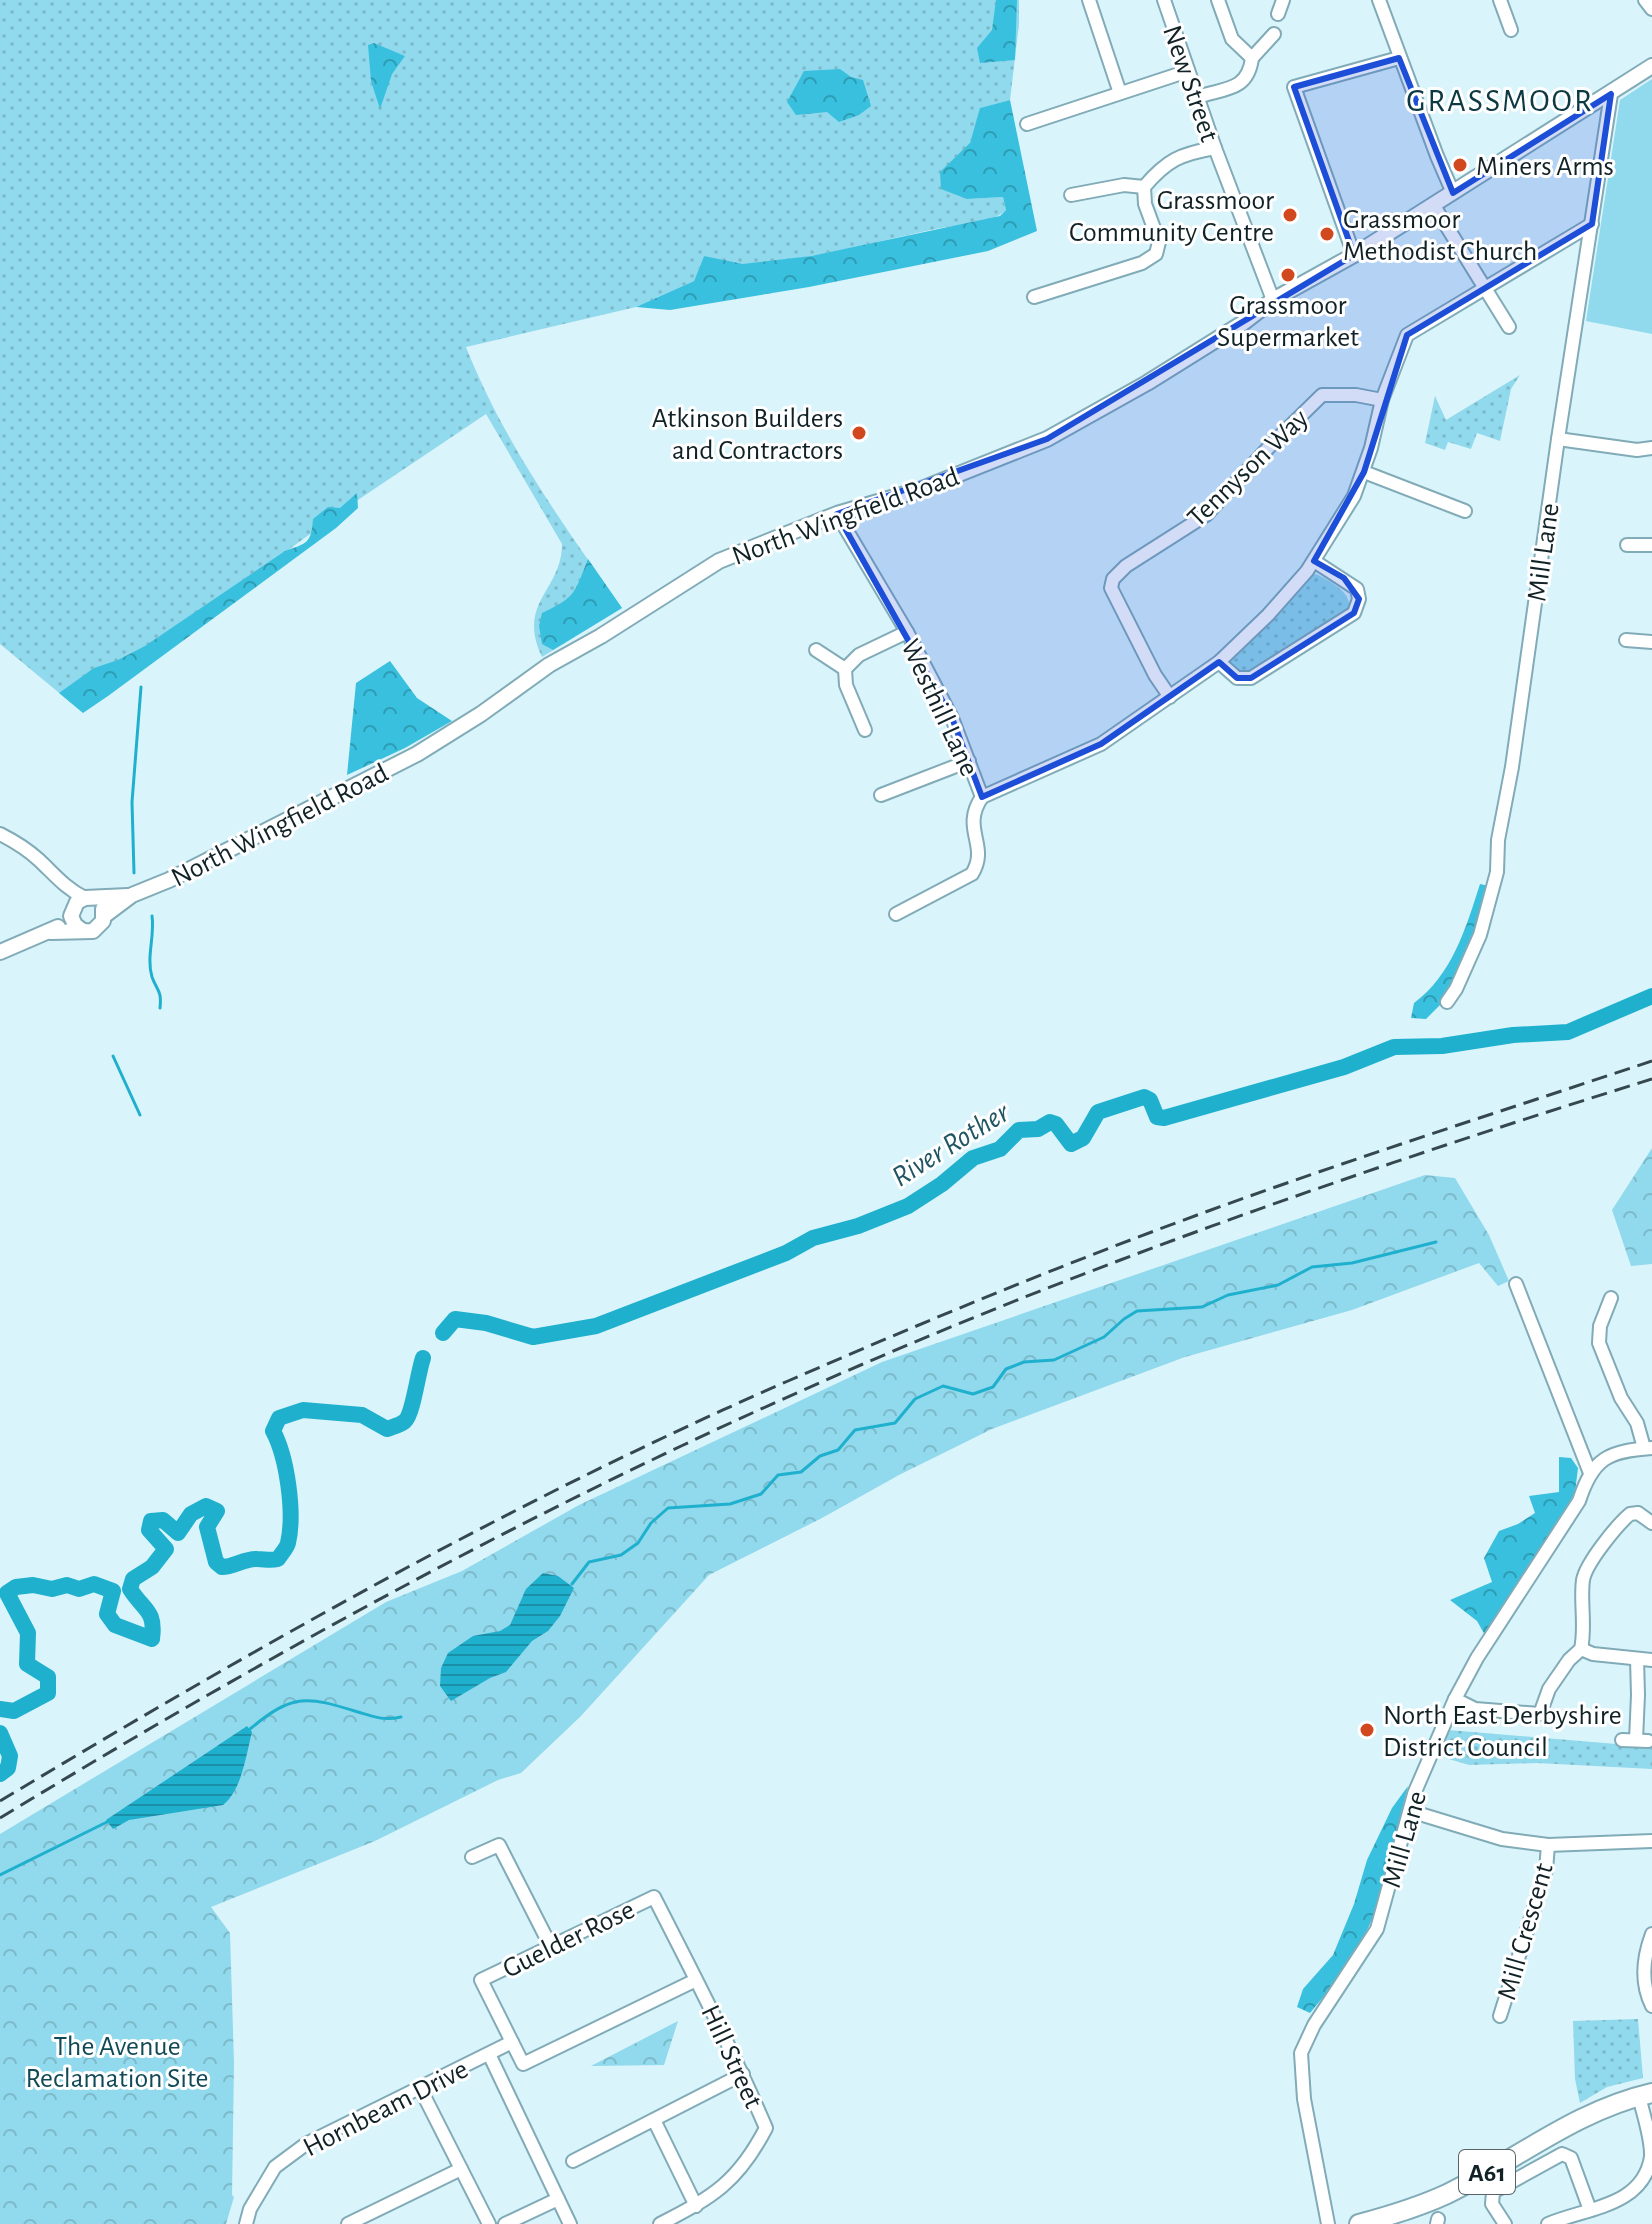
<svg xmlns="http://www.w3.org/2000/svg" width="1652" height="2224" font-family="'Alegreya Sans',sans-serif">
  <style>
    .grass { fill: url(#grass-dots) }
    .forest { fill: url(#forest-crowns) }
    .park { fill: url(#park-crowns) }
    .garden { fill: #91d9ec }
    .water { fill: url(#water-rules) }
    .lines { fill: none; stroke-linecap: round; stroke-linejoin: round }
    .stream { stroke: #1fb0ce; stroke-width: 3 }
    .river { stroke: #1fb0ce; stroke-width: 16 }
    .minor-casing { stroke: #80abb7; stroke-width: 16 }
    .major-casing { stroke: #80abb7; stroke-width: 18 }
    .highway-casing { stroke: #80abb7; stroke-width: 22 }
    .minor { stroke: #fff; stroke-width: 12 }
    .major { stroke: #fff; stroke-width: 14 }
    .highway { stroke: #fff; stroke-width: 18 }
    .rail { stroke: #35484e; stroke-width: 3; stroke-dasharray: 16 8; stroke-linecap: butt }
    .marked { fill: #1d4ed8; fill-opacity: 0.2; stroke: #1d4ed8; stroke-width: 6; stroke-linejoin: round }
    .poi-dot { fill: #d1481f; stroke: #fff; stroke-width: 3 }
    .labels { text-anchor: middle; stroke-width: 6; stroke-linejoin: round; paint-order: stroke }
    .shield { fill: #fff; stroke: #586468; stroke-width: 2 }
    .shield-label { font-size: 26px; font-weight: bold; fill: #112227 }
    .street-label { font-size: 28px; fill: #112227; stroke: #fff }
    .poi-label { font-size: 28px; fill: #112227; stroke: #fff; text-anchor: start }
    .park-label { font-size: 28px; fill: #114a57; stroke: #fff }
    .water-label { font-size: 30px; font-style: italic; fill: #205663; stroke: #fff }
    .quarter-label { font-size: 32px; letter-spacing: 2px; fill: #0d3943; stroke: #fff }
  </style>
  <defs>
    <pattern id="grass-dots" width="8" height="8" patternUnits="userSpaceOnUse" patternTransform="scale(2)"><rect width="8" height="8" fill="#91d9ec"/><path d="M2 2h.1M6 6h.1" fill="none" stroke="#7cbaca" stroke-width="1.8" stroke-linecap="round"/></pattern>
    <pattern id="forest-crowns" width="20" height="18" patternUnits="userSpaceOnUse" patternTransform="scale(2)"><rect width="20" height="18" fill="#38c0de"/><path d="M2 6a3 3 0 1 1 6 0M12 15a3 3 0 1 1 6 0" fill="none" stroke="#2e9cb4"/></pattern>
    <pattern id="park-crowns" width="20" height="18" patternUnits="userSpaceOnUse" patternTransform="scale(2)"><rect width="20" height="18" fill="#91d9ec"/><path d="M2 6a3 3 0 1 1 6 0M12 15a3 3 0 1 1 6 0" fill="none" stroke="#7cbaca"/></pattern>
    <pattern id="water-rules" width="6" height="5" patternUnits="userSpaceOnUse" patternTransform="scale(2)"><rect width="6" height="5" fill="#1fb0ce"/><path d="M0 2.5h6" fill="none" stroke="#1a8fa7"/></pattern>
  </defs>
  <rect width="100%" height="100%" fill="#daf4fc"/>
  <g class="grass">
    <path d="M0,0H1019V24L1010,100L981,108L970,143L967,199L1003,197L1006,210C990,226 957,224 936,229C873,242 811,260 747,264C733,265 717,259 704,256L694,281L636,307L466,347C503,441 564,526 622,608L542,657C516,602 562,591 562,544L486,414L343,510L75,706L0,644Z"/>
    <polygon points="1520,375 1511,389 1500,441 1477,433 1471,449 1448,442 1445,450 1425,443 1435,396 1446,420"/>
    <path d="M1316,574C1330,581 1353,593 1349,610L1254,669L1245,672L1231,668L1230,661L1233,654L1310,576Z"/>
    <polygon points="1448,1730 1652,1747 1652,1769 1537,1763 1469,1765 1435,1755"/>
    <polygon points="1638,2019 1643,2078 1607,2087 1580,2103 1575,2079 1573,2021"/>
  </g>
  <g class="forest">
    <polygon points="996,0 1017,0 1015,60 980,63 977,48 992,30"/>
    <polygon points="374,43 405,56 392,74 380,109 371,81 368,45"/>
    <polygon points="840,69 851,77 863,80 871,106 859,115 839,122 827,112 796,115 787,102 804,71"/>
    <polygon points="1010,100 1037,231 988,251 809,287 670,310 636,307 694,281 704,256 743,264 811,256 1000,216 1006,210 1003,197 967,199 941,189 940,172 970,143 980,108"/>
    <path d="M357,493L358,508L336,528L108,696L83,713L59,693L94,668L118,660L145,646L285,551C307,543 311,544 313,519L328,507L340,508Z"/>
    <path d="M588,559L622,608L553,650L542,644L539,626L542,613C576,597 574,594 588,559Z"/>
    <polygon points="390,661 417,698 452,721 405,748 347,775 356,683"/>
    <path d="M1480,884L1489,886L1475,939L1451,994L1426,1019L1411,1018L1414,1003C1452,975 1466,928 1480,884Z"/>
    <polygon points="1559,1457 1571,1458 1578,1468 1575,1492 1552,1534 1486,1637 1477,1621 1450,1600 1492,1582 1484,1558 1499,1531 1518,1524 1535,1513 1529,1496 1559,1492"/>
    <polygon points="1408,1786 1376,1911 1352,1962 1310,2013 1297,2007 1303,1989 1333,1955 1354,1904 1367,1860 1392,1808"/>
  </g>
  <g class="park">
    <polygon points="1652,1148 1652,1264 1631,1266 1612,1210"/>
    <polygon points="1425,1175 1455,1178 1489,1235 1509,1281 1498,1286 1479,1263 1352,1310 1185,1357 992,1429 899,1475 822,1518 709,1575 581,1716 521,1773 498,1780 375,1841 211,1907 230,1933 234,2063 232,2195 234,2197 226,2224 0,2224 0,1834 386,1602 462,1571 579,1505 882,1362"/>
    <polygon points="678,2021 664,2065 591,2066"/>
  </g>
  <polygon class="garden" points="1652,79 1652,334 1586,321 1620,100"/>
  <g class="water">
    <polygon points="543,1573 558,1576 574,1588 560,1616 548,1631 532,1641 506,1672 490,1678 451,1701 440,1686 441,1668 448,1653 473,1636 500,1631 510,1625 526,1589"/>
    <path d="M247,1726L252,1732C246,1755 242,1790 223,1805L129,1820L113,1829L106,1820Z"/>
  </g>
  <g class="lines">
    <g class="stream">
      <polyline points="134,873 132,802 141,687"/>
      <path d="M152,916C155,936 146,957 152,977C157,991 162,990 160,1008"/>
      <polyline points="113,1056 140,1115"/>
      <polyline points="572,1584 589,1562 621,1555 638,1543 651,1523 668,1508 730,1504 761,1494 778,1475 801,1472 820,1456 838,1450 855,1430 895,1423 915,1399 943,1386 973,1394 993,1387 1006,1369 1024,1362 1054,1360 1104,1337 1124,1319 1137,1311 1202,1307 1228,1295 1278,1285 1312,1267 1352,1263 1436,1242"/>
      <path d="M250,1729C293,1693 307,1696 358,1712C374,1717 384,1721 401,1717"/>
      <polyline points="0,1875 107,1822"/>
    </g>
    <g class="river">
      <polyline points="443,1333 455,1319 486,1323 533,1337 596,1326 786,1253 813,1238 858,1226 908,1206 942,1184 973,1158 1000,1149 1019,1130 1038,1129 1050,1122 1056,1124 1071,1144 1083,1138 1098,1112 1144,1097 1150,1100 1157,1117 1164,1118 1344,1067 1394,1047 1442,1046 1513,1035 1568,1032 1652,996"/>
      <path d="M0,1709L14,1711L48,1693V1677L27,1664L28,1633L7,1593L16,1587L33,1585L52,1589L67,1585L79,1589L94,1584L113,1591L107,1614L115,1625L152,1639C156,1610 144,1611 130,1589L133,1579L152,1567L166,1549L149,1530L151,1521L163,1520L178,1533L191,1514L206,1506L217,1511L207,1527L216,1562L222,1567C234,1567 245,1558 257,1559C265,1559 269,1561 278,1559C281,1554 287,1548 288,1543C295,1513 287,1457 273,1431L279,1418L303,1410L362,1415L387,1429C392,1427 401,1425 405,1421C413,1414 418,1372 423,1358"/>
      <polyline points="0,1733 10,1756 8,1768 0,1774"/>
    </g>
    <defs>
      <g id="minor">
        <polyline points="1089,0 1120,93"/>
        <polyline points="1164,0 1215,148 1273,300"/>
        <polyline points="1379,0 1437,156 1453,193"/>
        <polyline points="1500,0 1511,30"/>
        <polyline points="1645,0 1652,9"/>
        <polyline points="1278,14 1283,0"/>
        <polyline points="1252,58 1274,34"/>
        <path d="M1197,97C1225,88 1248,91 1252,58L1232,39L1218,0"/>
        <polyline points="1027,124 1188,71"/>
        <polyline points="1071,195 1124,185 1144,187"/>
        <polyline points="1434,206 1509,327"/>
        <polyline points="1354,255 1294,87 1399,58"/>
        <path d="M1034,297L1142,263L1156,254L1159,242L1145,204L1144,187C1167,160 1180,154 1215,148"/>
        <polyline points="1558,439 1637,450 1652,448"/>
        <polyline points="1364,472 1465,511"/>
        <polyline points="837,514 907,632 952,718 982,797"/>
        <polyline points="1627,545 1652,545"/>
        <polyline points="1626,640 1652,642"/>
        <polyline points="816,650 845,669"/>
        <polyline points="1219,662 1237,678 1251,678 1354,613 1359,599 1357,589 1314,561"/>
        <polyline points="1170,697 1155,675 1111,588 1113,579 1126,566 1206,515 1270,446 1322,395 1356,395 1382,400"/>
        <polyline points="865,730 846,685 845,669 859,655 907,632"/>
        <polyline points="881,795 969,761"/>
        <polyline points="982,797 1101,744 1219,662 1268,615 1307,571 1354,496 1371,448 1382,400 1407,335 1592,224"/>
        <path d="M0,834C14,841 27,849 39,860C54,874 66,889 85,898"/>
        <path d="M896,914L972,874C990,845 960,829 982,797"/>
        <polyline points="1447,1002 1456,989 1480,935 1497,872 1498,840 1512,767 1558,439 1611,94"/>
        <polyline points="1516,1284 1590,1473"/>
        <polyline points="1611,1298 1600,1326 1599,1343 1621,1398 1637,1423 1644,1448"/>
        <polyline points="1581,1649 1593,1654 1652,1660"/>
        <path d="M1455,1699L1475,1709L1540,1714L1549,1689L1569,1660L1581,1649C1586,1626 1580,1602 1583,1580C1586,1563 1617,1525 1630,1514L1638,1513L1652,1523"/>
        <polyline points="1622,1740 1648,1741"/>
        <polyline points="1636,1740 1638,1695 1637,1659"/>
        <polyline points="1410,1811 1502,1839 1548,1845 1652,1841"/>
        <polyline points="472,1857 499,1845 551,1947"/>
        <path d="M1652,1934C1643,1958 1640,1982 1652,2006"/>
        <polyline points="1500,2016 1546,1870 1548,1845"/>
        <polyline points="489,2054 570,2224"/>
        <polyline points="420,2088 489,2224"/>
        <polyline points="654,2120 696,2206"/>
        <polyline points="573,2161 743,2074"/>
        <polyline points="246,2224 250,2209 275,2167 306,2144 512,2042"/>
        <polyline points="348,2224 461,2169"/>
        <polyline points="505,2224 558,2199"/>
        <path d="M660,2224C713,2197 738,2182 766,2128C732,2049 693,1973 654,1897L481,1980L523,2064L696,1980"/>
        <path d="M1328,2224L1304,2099L1301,2053L1314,2025L1377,1929L1414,1794L1455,1699L1477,1658L1579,1501C1593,1458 1608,1451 1652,1448"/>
        <polyline points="1437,2224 1438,2219"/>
        <polyline points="1505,2224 1492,2204 1493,2192 1562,2154 1571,2158 1590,2210"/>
        <path d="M1548,2224C1585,2208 1643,2207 1651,2157C1652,2139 1643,2114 1639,2096"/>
      </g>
      <g id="major">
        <polyline points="104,916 132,895 169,880 417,754 481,714 549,665 601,636 719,561 837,514 919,490 1047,439 1147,383 1243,323 1273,300 1354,255 1652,66"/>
        <polyline points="83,931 75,925 71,916 77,902 85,898 128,896"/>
        <polyline points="51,932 93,931 103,921 103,909"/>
        <polyline points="0,952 58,927"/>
      </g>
      <path id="highway" d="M1359,2224C1389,2216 1419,2207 1447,2194C1517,2160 1574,2111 1652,2093"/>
    </defs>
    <use href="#minor" class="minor-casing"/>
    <use href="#major" class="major-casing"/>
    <use href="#highway" class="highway-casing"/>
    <use href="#minor" class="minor"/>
    <use href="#major" class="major"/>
    <use href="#highway" class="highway"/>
    <g class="rail">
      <path d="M0,1801C255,1648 515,1500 788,1381C928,1320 1068,1262 1211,1210C1357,1157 1505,1110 1652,1061"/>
      <path d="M0,1818C278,1649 564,1492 863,1364C1120,1253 1385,1162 1652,1079"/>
    </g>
  </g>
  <path class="marked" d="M1399,58L1453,193L1611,94L1592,224L1407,335L1364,472L1314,561L1344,578L1359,599L1354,613L1251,678H1237L1219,662L1101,744L982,797L952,718L837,514L1047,439L1354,255L1294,87Z"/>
  <g class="poi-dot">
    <circle cx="1460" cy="165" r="8"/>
    <circle cx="1290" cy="215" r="8"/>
    <circle cx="1327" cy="234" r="8"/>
    <circle cx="1288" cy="275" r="8"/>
    <circle cx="859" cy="433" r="8"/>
    <circle cx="1367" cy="1730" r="8"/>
  </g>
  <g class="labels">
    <rect class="shield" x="1459" y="2150" width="56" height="44" rx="6"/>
    <g class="shield-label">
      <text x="1487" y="2181">A61</text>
    </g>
    <g class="street-label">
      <text transform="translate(1192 83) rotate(71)" y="10">New Street</text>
      <text transform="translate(1247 467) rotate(-44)" y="10">Tennyson Way</text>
      <text transform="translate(845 515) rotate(-20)" y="10">North Wingfield Road</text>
      <text transform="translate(1542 552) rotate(-82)" y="10">Mill Lane</text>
      <text transform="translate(941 707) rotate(65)" y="10">Westhill Lane</text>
      <text transform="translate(279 824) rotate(-27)" y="10">North Wingfield Road</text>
      <text transform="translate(1403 1839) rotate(-74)" y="10">Mill Lane</text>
      <text transform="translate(1524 1931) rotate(-74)" y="10">Mill Crescent</text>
      <text transform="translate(568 1938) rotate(-26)" y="10">Guelder Rose</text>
      <text transform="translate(733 2056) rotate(65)" y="10">Hill Street</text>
      <text transform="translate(385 2107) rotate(-27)" y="10">Hornbeam Drive</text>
    </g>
    <g class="poi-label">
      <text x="1476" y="175">Miners Arms</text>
      <text x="1274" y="209" text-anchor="end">Grassmoor<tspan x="1274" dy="32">Community Centre</tspan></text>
      <text x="1343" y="228">Grassmoor<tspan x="1343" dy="32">Methodist Church</tspan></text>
      <text x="1288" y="314" text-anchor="middle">Grassmoor<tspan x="1288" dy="32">Supermarket</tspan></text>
      <text x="843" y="427" text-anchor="end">Atkinson Builders<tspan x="843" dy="32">and Contractors</tspan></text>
      <text x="1383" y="1724">North East Derbyshire<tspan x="1383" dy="32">District Council</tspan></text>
    </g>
    <g class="park-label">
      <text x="117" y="2055">The Avenue<tspan x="117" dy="32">Reclamation Site</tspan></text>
    </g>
    <g class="water-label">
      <text transform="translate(950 1144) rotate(-32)" y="10">River Rother</text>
    </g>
    <g class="quarter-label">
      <text x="1500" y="111">GRASSMOOR</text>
    </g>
  </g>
</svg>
